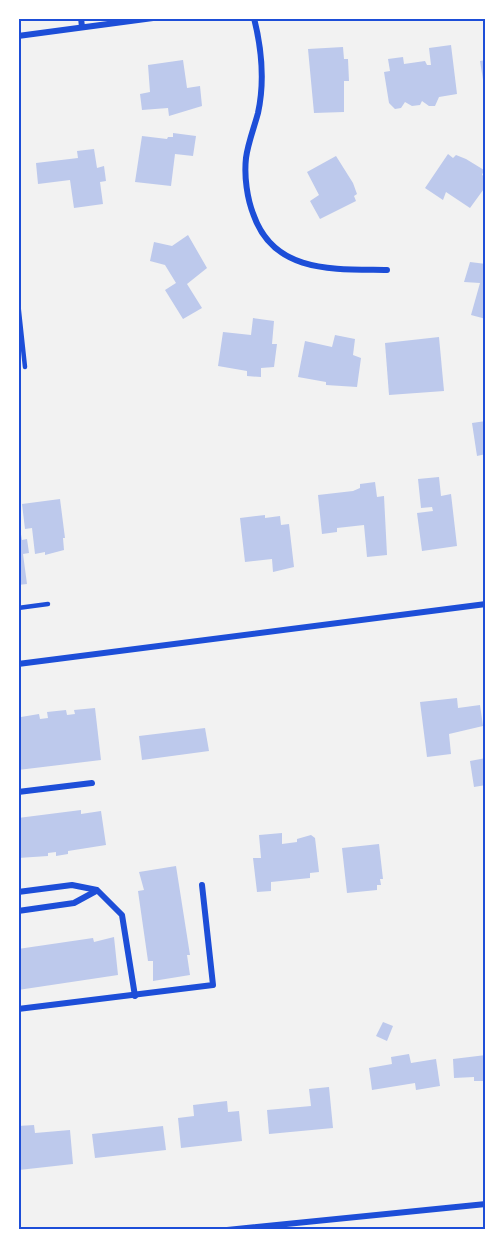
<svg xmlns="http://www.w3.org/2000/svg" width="504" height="1248" font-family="'Open Sans',sans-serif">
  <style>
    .building { fill: #bdc9ec }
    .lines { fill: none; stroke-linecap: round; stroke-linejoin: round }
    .service { stroke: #1d4ed8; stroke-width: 4.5 }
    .minor { stroke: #1d4ed8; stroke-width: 6 }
    .neatline { fill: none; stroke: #1d4ed8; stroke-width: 2 }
  </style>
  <rect width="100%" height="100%" fill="#f2f2f2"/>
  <g class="building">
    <polygon points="451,45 457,94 439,97 435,106 429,106 422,101 420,105 412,106 405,102 401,108 395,109 389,103 384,72 390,71 388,59 403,57 404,64 425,61 427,65 431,65 429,48"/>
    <polygon points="343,47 344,59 348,59 349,81 344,81 344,112 314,113 308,49"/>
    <polygon points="183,60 187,88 200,86 202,106 169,116 168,108 142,110 140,94 150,92 148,65"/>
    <polygon points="486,60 486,92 485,92 480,61"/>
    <polygon points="173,133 196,136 193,156 175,154 171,186 135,182 142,136 167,139 168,137 173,137"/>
    <polygon points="94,149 97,168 104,166 106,181 100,182 103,204 74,208 70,180 38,184 36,163 78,158 77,151"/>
    <polygon points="448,154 453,158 456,155 466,159 484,170 482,175 486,177 486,186 470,208 446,192 443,200 425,188"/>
    <polygon points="336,156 353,183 357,194 354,196 356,201 320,219 310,201 319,195 307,172"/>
    <polygon points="188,235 207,268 187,284 202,308 183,319 165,290 176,283 165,265 150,261 154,242 172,246"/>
    <polygon points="470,262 486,264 486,319 471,315 480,283 464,282"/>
    <polygon points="253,318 274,321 272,344 277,344 274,367 261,368 261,377 247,376 247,371 218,366 223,332 251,335"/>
    <polygon points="335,335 355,339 353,355 361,358 357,387 326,385 326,382 298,377 305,341 332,347"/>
    <polygon points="439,337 444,391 389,395 385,343"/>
    <polygon points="486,421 486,454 477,456 472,423"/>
    <polygon points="439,477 441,496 451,494 457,546 422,551 417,513 433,511 432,507 421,508 418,479"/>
    <polygon points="375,482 377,497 384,496 387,555 367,557 364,525 337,528 337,532 322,534 318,495 353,491 360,488 360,484"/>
    <polygon points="60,499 65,538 63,538 64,550 45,555 45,552 35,554 32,528 25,529 22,504"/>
    <polygon points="265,515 265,518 280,516 281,525 289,524 294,567 273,572 272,559 245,562 240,518"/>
    <polygon points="19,523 22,540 27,539 29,553 23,554 27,584 18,585"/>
    <polygon points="457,698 458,708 480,705 483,726 449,734 451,754 427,757 420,702"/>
    <polygon points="95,708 101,760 18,770 18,722 21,721 21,717 39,714 40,719 48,718 47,712 66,710 67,715 75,714 74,710"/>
    <polygon points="205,728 209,751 142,760 139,736"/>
    <polygon points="486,758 486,785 474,787 470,761"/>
    <polygon points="81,810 81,814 101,811 106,845 68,851 68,854 56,856 56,852 48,853 48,856 18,858 18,818"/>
    <polygon points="282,833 282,844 297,842 297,839 311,835 315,838 319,872 310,873 310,878 271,882 271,891 257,892 253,858 261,858 259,835"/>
    <polygon points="379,844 383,879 380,879 381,885 377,885 377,890 347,893 342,848"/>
    <polygon points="176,866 190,955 187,955 190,975 153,981 153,961 148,961 138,891 144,890 139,872"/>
    <polygon points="114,937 118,975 18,990 18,949 93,938 94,942"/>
    <polygon points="383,1022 393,1026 387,1041 376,1036"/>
    <polygon points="409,1054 411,1063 436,1059 440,1086 416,1090 415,1083 372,1090 369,1068 392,1064 391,1057"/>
    <polygon points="486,1055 486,1081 474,1081 474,1077 454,1078 453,1059"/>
    <polygon points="329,1087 333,1128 269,1134 267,1110 311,1106 309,1089"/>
    <polygon points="227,1101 228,1112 239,1111 242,1141 181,1148 178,1118 194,1116 193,1105"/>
    <polygon points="34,1125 35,1133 70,1130 73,1164 19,1170 18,1126"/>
    <polygon points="163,1126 166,1150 95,1158 92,1134"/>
  </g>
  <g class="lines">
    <g class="service">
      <polyline points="18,302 25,367"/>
      <polyline points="18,608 48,604"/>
    </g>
    <g class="minor">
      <polyline points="81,18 82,27"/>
      <path d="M254,18C262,50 265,81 258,113C254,128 248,143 246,158C244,176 247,199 254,216C275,274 335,269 387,270"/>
      <polyline points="18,36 153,18"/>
      <polyline points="18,664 486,604"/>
      <polyline points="18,792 92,783"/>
      <polyline points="18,892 72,885 97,890 122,915 135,996"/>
      <polyline points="18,911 74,903 96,891"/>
      <polyline points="18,1009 213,985 202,885"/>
      <polyline points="227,1230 486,1204"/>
    </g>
  </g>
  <rect width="504" height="1248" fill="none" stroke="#ffffff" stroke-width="39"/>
  <rect x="20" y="20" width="464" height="1208" class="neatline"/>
</svg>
